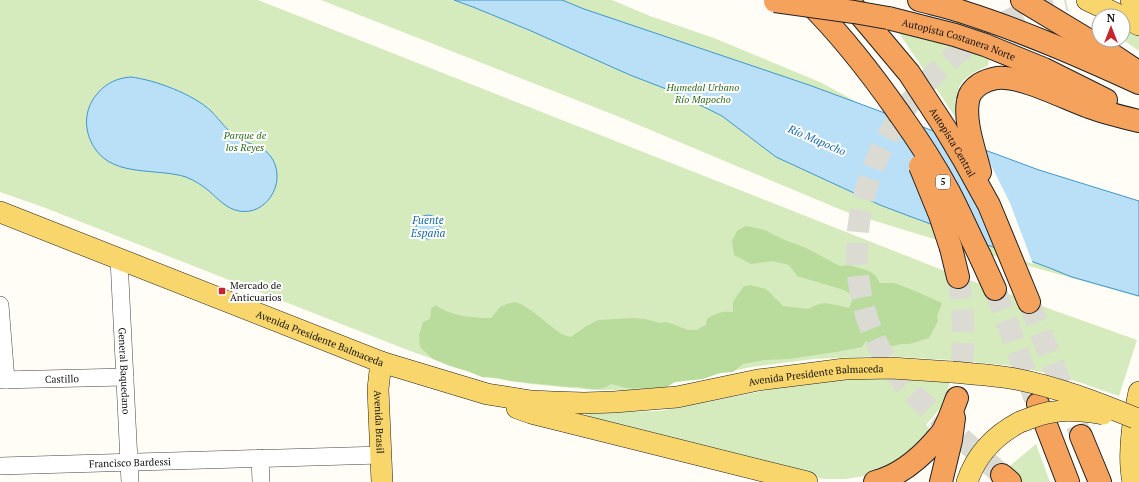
<svg xmlns="http://www.w3.org/2000/svg" width="1139" height="482" font-family="'PT Serif',serif">
  <style>
    .green { fill: #d5ebbd }
    .forest { fill: #b9dc9c }
    .water { fill: #b9e0f7; stroke: #3f96cf }
    .pier { fill: #fffdf5 }
    .lines { fill: none; stroke-linecap: round; stroke-linejoin: round }
    .highway-tunnel { stroke: #dbdad3; stroke-width: 22; stroke-dasharray: 22 11; stroke-linecap: butt }
    .minor-casing { stroke: #444; stroke-width: 18 }
    .major-casing { stroke: #222; stroke-width: 22 }
    .highway-casing { stroke: #222; stroke-width: 24 }
    .minor { stroke: #fff; stroke-width: 17 }
    .major { stroke: #f9d66b; stroke-width: 21 }
    .highway { stroke: #f5a25d; stroke-width: 22 }
    .major-bridge-casing { stroke: #222; stroke-width: 22; stroke-linecap: butt }
    .highway-bridge-casing { stroke: #222; stroke-width: 24; stroke-linecap: butt }
    .major-bridge { stroke: #f9d66b; stroke-width: 21 }
    .highway-bridge { stroke: #f5a25d; stroke-width: 22 }
    .poi-dot { fill: #c4262e; stroke: #fff; stroke-width: 1.5 }
    .labels { text-anchor: middle; stroke-width: 4; stroke-linejoin: round; paint-order: stroke }
    .shield { fill: #fff; stroke: #585858; stroke-width: 1 }
    .shield-label { font-size: 9px; font-weight: bold; fill: #111 }
    .street-label { font-size: 10px; fill: #111; stroke: #fff }
    .park-label { font-size: 10px; font-style: italic; fill: #2f6b1f; stroke: #fff }
    .poi-label { font-size: 10px; fill: #111; stroke: #fff; text-anchor: start }
    .water-label { font-size: 11px; font-style: italic; fill: #1768a6; stroke: #fff }
  </style>
  <rect width="100%" height="100%" fill="#fffdf5"/>
  <g class="green">
    <polygon points="0,0 258,0 950,273 1137,340 1119,396 1061,376 1013,366 951,360 883,356 814,359 752,367 636,390 593,390 531,384 492,378 460,369 405,349 43,207 0,192"/>
    <polygon points="321,0 612,0 650,16 714,38 822,83 869,109 994,157 1139,201 1139,297 934,239 849,213 617,116"/>
    <polygon points="1123,26 1139,35 1139,51 1123,40"/>
    <path d="M897,30L951,45L989,59L988,66C961,76 953,88 956,118Z"/>
    <polygon points="856,377 951,379 942,406 926,425 931,430 904,458 872,475 845,479 824,479 800,474 594,418 582,413 660,411 803,383"/>
    <polygon points="1036,444 1050,482 1002,482 1012,464"/>
  </g>
  <path class="forest" d="M746,226L765,230L782,239L806,248L840,266L849,265L869,271L875,275L880,283H894L908,288L942,303L937,316L938,321L929,338L910,344H901L893,346L872,348L866,341L862,347L836,352L789,359L765,360L743,364L733,372L720,373L703,379L675,382L663,389L626,388L611,384C609,385 605,388 603,388C593,391 580,386 570,387L510,381L498,378L482,377L467,371L450,366L433,359L420,347L419,335L423,322L430,319L431,309L435,305C451,316 472,318 491,318L500,307L507,304L515,302L523,305L532,311L561,334L571,337L585,327L598,320L634,318L645,319L660,323L667,322L688,330H696L706,325L707,319C717,313 721,311 733,312V302L743,287L750,285L766,289L783,306L808,309L816,305L824,303L836,305L849,308L854,296L844,290L797,276L789,265L772,261L751,264L734,255L732,241L737,231Z"/>
  <g class="water">
    <polygon points="454,0 562,0 584,9 809,85 1039,170 1139,201 1139,296 1072,277 1047,267 909,216 880,205 776,157 722,116 674,92 630,75 529,30 473,7"/>
    <path d="M131,77C155,80 193,94 211,111C220,120 227,131 238,138C251,146 265,145 273,160C286,184 266,216 239,211C227,209 218,199 209,191C203,186 194,180 186,177C158,168 115,177 96,150C91,143 88,136 87,128C85,116 89,103 97,94C106,83 117,78 131,77Z"/>
    <circle cx="428" cy="227" r="12"/>
  </g>
  <polygon class="pier" points="982,147 1010,203 1033,264 998,251 983,215"/>
  <g class="lines">
    <g class="highway-tunnel">
      <path d="M958,277C965,312 964,347 960,383"/>
      <polyline points="995,289 1035,399"/>
      <polyline points="1029,302 1081,436"/>
      <path d="M1002,475C983,458 964,441 946,424C919,400 892,376 877,343C810,201 920,31 1066,0"/>
    </g>
    <defs>
      <g id="minor">
        <path id="s1" d="M119,259L130,482"/>
        <polyline points="0,305 6,380"/>
        <path id="s2" d="M0,380L125,377"/>
        <polyline points="260,458 261,482"/>
        <path id="s3" d="M0,466L381,455"/>
      </g>
      <g id="major">
        <polyline points="1087,0 1121,16"/>
        <polyline points="1131,0 1139,4"/>
        <polyline points="1123,17 1139,25"/>
        <path id="s4" d="M0,212L381,362L487,394L531,401L553,402L584,403L614,402L677,397L758,380L845,369L891,368L952,372"/>
        <path id="s5" d="M381,362L378,389L382,482"/>
        <polyline points="517,408 531,413 807,482"/>
        <path d="M967,482C976,455 995,435 1020,422"/>
        <path d="M1133,482C1127,454 1133,419 1139,392"/>
      </g>
      <g id="highway">
        <path d="M806,0C841,34 871,73 899,113"/>
        <path d="M919,0C934,4 949,7 963,12C1023,31 1082,57 1139,83"/>
        <polyline points="1022,0 1108,52 1138,72"/>
        <path id="s6" d="M851,4L888,48L909,73L945,128L963,158L989,205L1029,302"/>
        <path id="s7" d="M888,18L955,35L985,45L1044,69L1106,100"/>
        <path d="M980,172C975,151 964,123 968,101C969,93 974,88 980,84C985,81 991,79 997,78C1020,75 1066,99 1089,107C1105,113 1122,117 1139,121"/>
        <polyline points="951,248 958,277"/>
        <polyline points="980,256 995,289"/>
        <polyline points="1038,404 1068,482"/>
        <polyline points="1081,436 1100,482"/>
        <polyline points="1002,475 1010,482"/>
        <path d="M875,482C898,476 918,460 934,442C938,437 943,433 945,427C950,418 953,408 957,398"/>
        <polyline points="941,482 951,440 954,418"/>
      </g>
    </defs>
    <use href="#minor" class="minor-casing"/>
    <use href="#major" class="major-casing"/>
    <use href="#highway" class="highway-casing"/>
    <use href="#minor" class="minor"/>
    <use href="#major" class="major"/>
    <use href="#highway" class="highway"/>
    <defs>
      <g id="major-bridge">
        <path d="M952,372C973,374 995,375 1016,379C1057,387 1096,402 1135,418"/>
        <path d="M1020,422C1031,418 1041,413 1053,412C1069,409 1086,411 1103,414"/>
      </g>
      <g id="highway-bridge">
        <polyline points="775,1 854,12 888,18"/>
        <path d="M899,113C917,138 934,164 949,192C960,213 969,234 980,256"/>
        <polyline points="920,166 940,215 951,248"/>
      </g>
    </defs>
    <use href="#major-bridge" class="major-bridge-casing"/>
    <use href="#highway-bridge" class="highway-bridge-casing"/>
    <use href="#major-bridge" class="major-bridge"/>
    <use href="#highway-bridge" class="highway-bridge"/>
  </g>
  <rect class="poi-dot" x="218" y="287" width="8" height="8" rx="2"/>
  <g class="labels">
    <rect class="shield" x="936" y="175" width="14" height="14" rx="3"/>
    <g class="shield-label">
      <text x="943" y="185">5</text>
    </g>
    <g class="street-label">
      <text dy="4" stroke="none"><textPath href="#s7" startOffset="74">Autopista Costanera Norte</textPath></text>
      <text dy="4" stroke="none"><textPath href="#s6" startOffset="172">Autopista Central</textPath></text>
      <text dy="4" stroke="none"><textPath href="#s4" startOffset="344">Avenida Presidente Balmaceda</textPath></text>
      <text dy="4" stroke="none"><textPath href="#s1" startOffset="112">General Baquedano</textPath></text>
      <text dy="4" stroke="none"><textPath href="#s4" startOffset="852">Avenida Presidente Balmaceda</textPath></text>
      <text dy="4" stroke="none"><textPath href="#s2" startOffset="62">Castillo</textPath></text>
      <text dy="4" stroke="none"><textPath href="#s5" startOffset="60">Avenida Brasil</textPath></text>
      <text dy="4" stroke="none"><textPath href="#s3" startOffset="130">Francisco Bardessi</textPath></text>
    </g>
    <g class="park-label">
      <text x="703" y="91">Humedal Urbano<tspan x="703" dy="12">Río Mapocho</tspan></text>
      <text x="245" y="139">Parque de<tspan x="245" dy="12">los Reyes</tspan></text>
    </g>
    <g class="poi-label">
      <text x="230" y="289">Mercado de<tspan x="230" dy="12">Anticuarios</tspan></text>
    </g>
    <g class="water-label">
      <text transform="translate(817 140) rotate(23)" y="4">Río Mapocho</text>
      <text x="428" y="224">Fuente<tspan x="428" dy="13">España</tspan></text>
    </g>
  </g>
  <g transform="translate(1111 28)"><circle r="19" fill="#ffffff" stroke="#a0a0a0"/>
  <path d="M0-3L7 15L0 10L-7 15Z" fill="#c4262e"/>
  <text y="-6" font-size="11" font-weight="bold" text-anchor="middle" fill="#111111">N</text>
  </g>
</svg>
